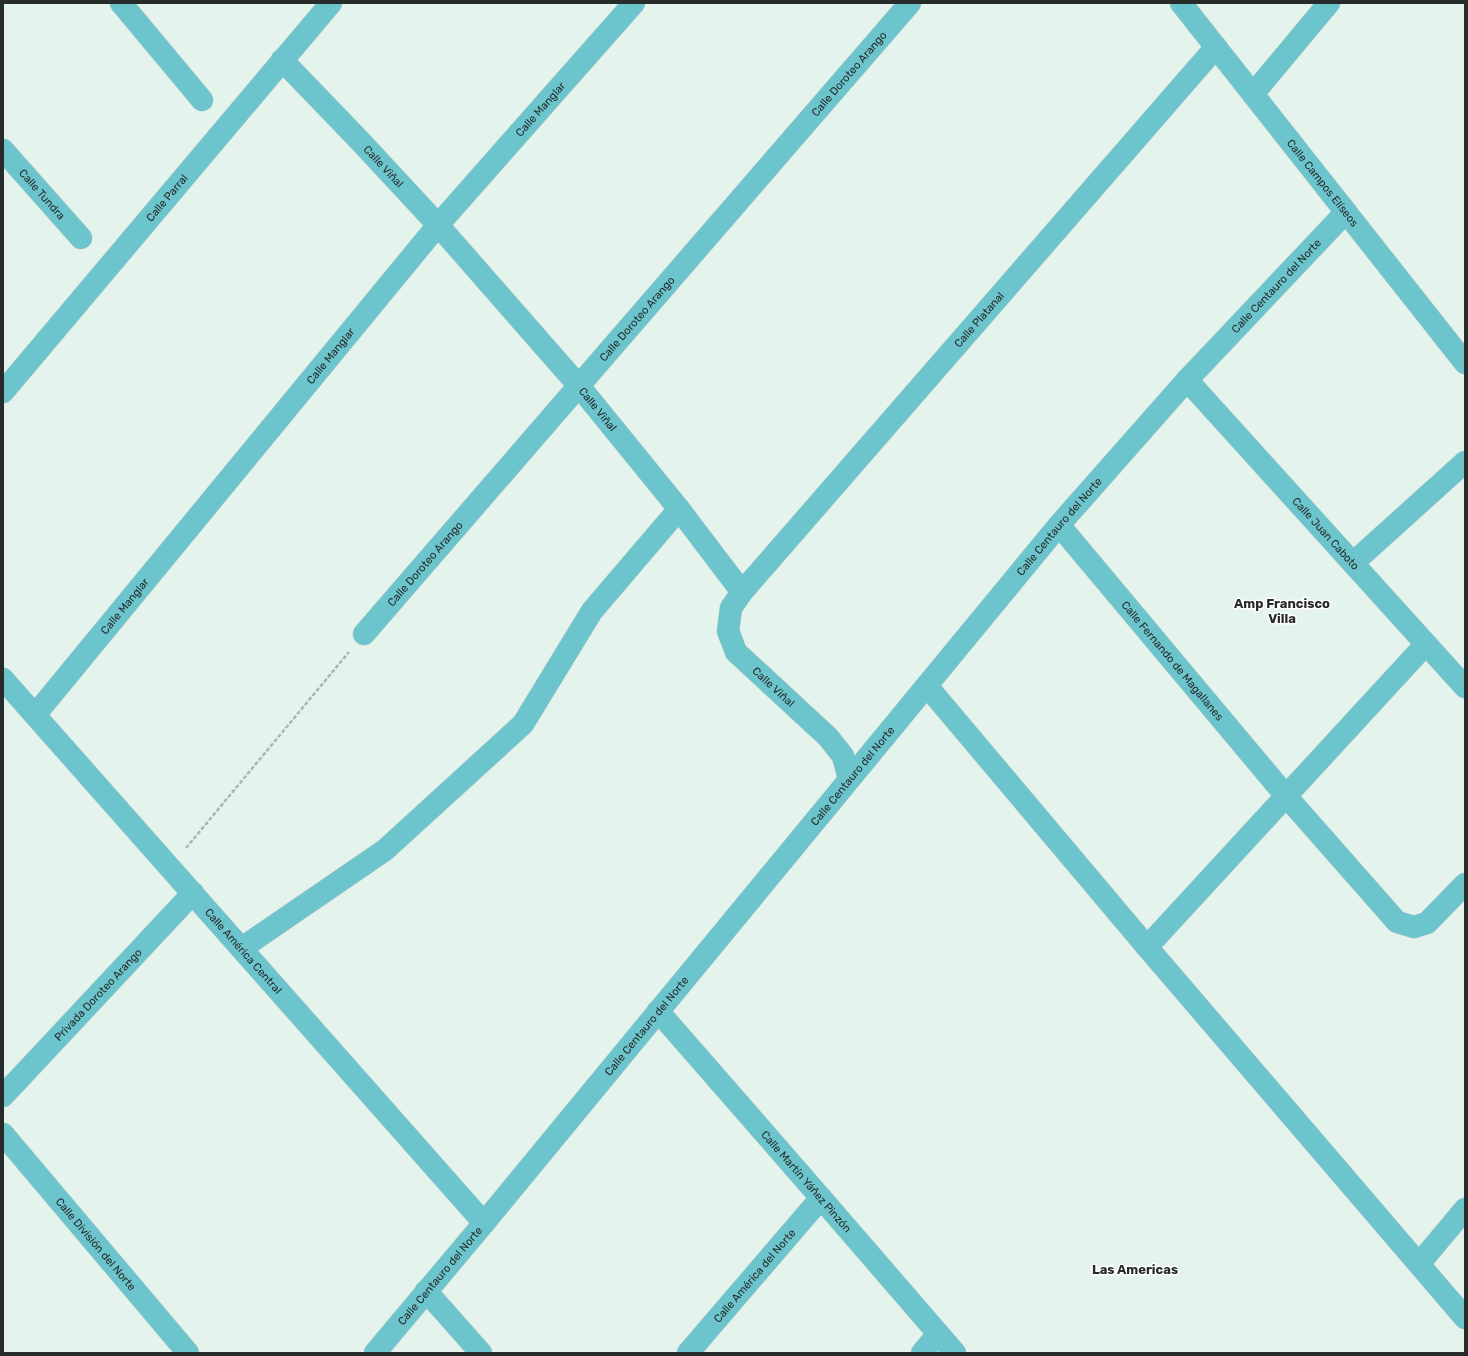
<svg xmlns="http://www.w3.org/2000/svg" width="1468" height="1356" font-family="Rubik,sans-serif">
  <style>
    .lines { fill: none; stroke-linecap: round; stroke-linejoin: round }
    .minor-casing { stroke: #c3cfca; stroke-width: 23 }
    .path { stroke: #aab6b1; stroke-width: 2.5; stroke-dasharray: 4 2; stroke-linecap: butt }
    .minor { stroke: #6cc4cd; stroke-width: 22 }
    .labels { text-anchor: middle; stroke-width: 3; stroke-linejoin: round; paint-order: stroke }
    .street-label { font-size: 11px; fill: #272c2a; stroke: #fff }
    .quarter-label { font-size: 13px; font-weight: bold; fill: #272c2a; stroke: #fff }
  </style>
  <rect width="100%" height="100%" fill="#e5f3ed"/>
  <g class="lines">
    <defs>
      <g id="minor">
        <polyline points="121,3 202,100"/>
        <path id="s1" d="M1181,3L1465,363"/>
        <path id="s2" d="M282,60L361,142L438,225L579,386L679,509L742,592L731,608L728,631L736,652L828,737L843,756L849,779"/>
        <polyline points="1253,94 1329,3"/>
        <path id="s3" d="M3,150L81,238"/>
        <path id="s4" d="M1187,380L1465,687"/>
        <path id="s5" d="M3,392L331,3"/>
        <path id="s6" d="M1059,525L1286,796L1397,922L1414,927L1427,923L1465,884"/>
        <polyline points="1353,563 1465,462"/>
        <path id="s7" d="M742,592L1216,47"/>
        <path id="s8" d="M364,634L910,3"/>
        <path id="s9" d="M3,679L484,1223"/>
        <polyline points="927,686 1147,947 1465,1318"/>
        <path id="s10" d="M35,715L438,225L634,3"/>
        <polyline points="1147,947 1426,644"/>
        <polyline points="242,948 385,850 523,724 592,611 679,509"/>
        <path id="s11" d="M658,1011L821,1198L955,1353"/>
        <path id="s12" d="M3,1096L193,893"/>
        <path id="s13" d="M3,1134L188,1353"/>
        <polyline points="1419,1264 1465,1209"/>
        <polyline points="426,1291 481,1353"/>
        <path id="s14" d="M375,1353L484,1223L1059,525L1187,380L1346,212"/>
        <path id="s15" d="M688,1353L821,1198"/>
        <polyline points="922,1353 938,1334"/>
      </g>
    </defs>
    <use href="#minor" class="minor-casing"/>
    <polyline class="path" points="186,848 349,652"/>
    <use href="#minor" class="minor"/>
  </g>
  <g class="labels">
    <g class="street-label">
      <text dy="4" stroke="none"><textPath href="#s8" startOffset="741">Calle Doroteo Arango</textPath></text>
      <text dy="4" stroke="none"><textPath href="#s10" startOffset="789">Calle Manglar</textPath></text>
      <text dy="4" stroke="none"><textPath href="#s2" startOffset="147">Calle Viñal</textPath></text>
      <text dy="4" stroke="none"><textPath href="#s1" startOffset="229">Calle Campos Elíseos</textPath></text>
      <text dy="4" stroke="none"><textPath href="#s3" startOffset="59">Calle Tundra</textPath></text>
      <text dy="4" stroke="none"><textPath href="#s5" startOffset="254">Calle Parral</textPath></text>
      <text dy="4" stroke="none"><textPath href="#s14" startOffset="1397">Calle Centauro del Norte</textPath></text>
      <text dy="4" stroke="none"><textPath href="#s8" startOffset="417">Calle Doroteo Arango</textPath></text>
      <text dy="4" stroke="none"><textPath href="#s7" startOffset="361">Calle Platanal</textPath></text>
      <text dy="4" stroke="none"><textPath href="#s10" startOffset="465">Calle Manglar</textPath></text>
      <text dy="4" stroke="none"><textPath href="#s2" startOffset="471">Calle Viñal</textPath></text>
      <text dy="4" stroke="none"><textPath href="#s14" startOffset="1073">Calle Centauro del Norte</textPath></text>
      <text dy="4" stroke="none"><textPath href="#s4" startOffset="207">Calle Juan Caboto</textPath></text>
      <text dy="4" stroke="none"><textPath href="#s8" startOffset="93">Calle Doroteo Arango</textPath></text>
      <text dy="4" stroke="none"><textPath href="#s10" startOffset="141">Calle Manglar</textPath></text>
      <text dy="4" stroke="none"><textPath href="#s6" startOffset="177">Calle Fernando de Magallanes</textPath></text>
      <text dy="4" stroke="none"><textPath href="#s2" startOffset="820">Calle Viñal</textPath></text>
      <text dy="4" stroke="none"><textPath href="#s14" startOffset="749">Calle Centauro del Norte</textPath></text>
      <text dy="4" stroke="none"><textPath href="#s9" startOffset="363">Calle América Central</textPath></text>
      <text dy="4" stroke="none"><textPath href="#s12" startOffset="139">Privada Doroteo Arango</textPath></text>
      <text dy="4" stroke="none"><textPath href="#s14" startOffset="425">Calle Centauro del Norte</textPath></text>
      <text dy="4" stroke="none"><textPath href="#s11" startOffset="226">Calle Martín Yáñez Pinzón</textPath></text>
      <text dy="4" stroke="none"><textPath href="#s13" startOffset="144">Calle División del Norte</textPath></text>
      <text dy="4" stroke="none"><textPath href="#s14" startOffset="101">Calle Centauro del Norte</textPath></text>
      <text dy="4" stroke="none"><textPath href="#s15" startOffset="102">Calle América del Norte</textPath></text>
    </g>
    <g class="quarter-label">
      <text x="1282" y="608">Amp Francisco<tspan x="1282" dy="15">Villa</tspan></text>
      <text x="1135" y="1274">Las Americas</text>
    </g>
  </g>
  <rect width="1468" height="1356" fill="none" stroke="#272c2a" stroke-width="8"/>
</svg>
